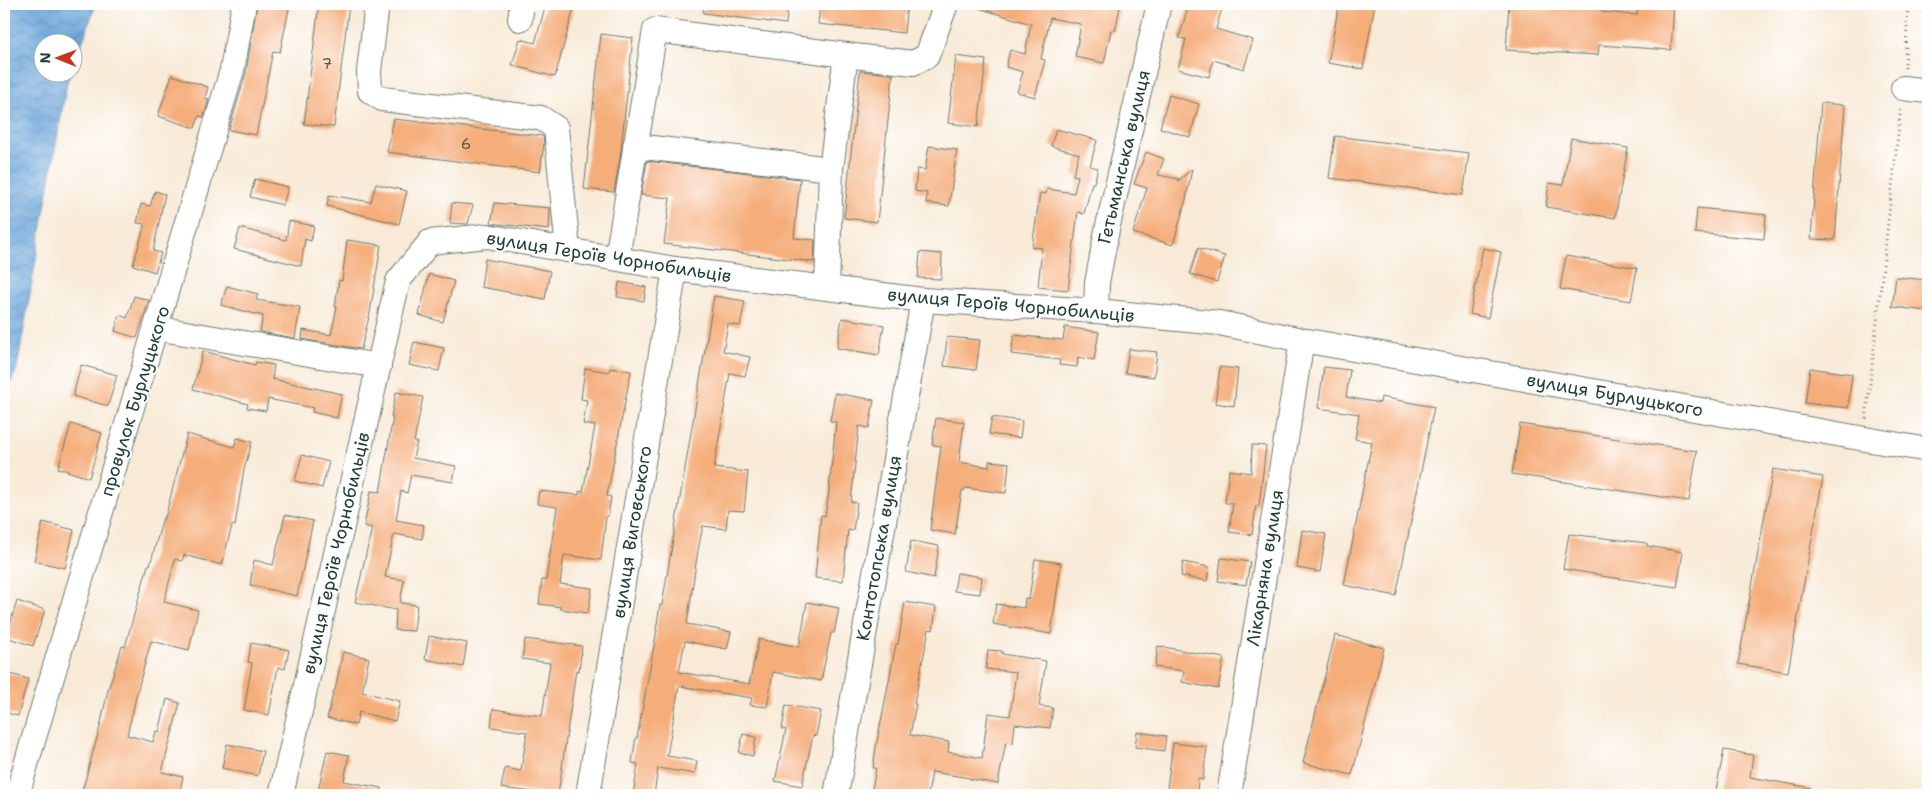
<svg xmlns="http://www.w3.org/2000/svg" width="1932" height="799" font-family="'Shantell Sans',sans-serif">
  <style>
    .water { fill: url(#water-waves); stroke: #447187 }
    .building { fill: #f5ad7a }
    .lines { fill: none; stroke-linecap: round; stroke-linejoin: round }
    .minor-casing { stroke: #6b7a6d; stroke-width: 26 }
    .path { stroke: #6b7a6d; stroke-width: 3; stroke-dasharray: 1 4; stroke-linecap: butt }
    .minor { stroke: #fff; stroke-width: 24 }
    .labels { text-anchor: middle; stroke-width: 4; stroke-linejoin: round; paint-order: stroke }
    .number-label { font-size: 15px; fill: #545946 }
    .street-label { font-size: 18px; fill: #1f3d34; stroke: #fff }
  </style>
  <defs>
    <pattern id="water-waves" width="16" height="10" patternUnits="userSpaceOnUse" patternTransform="scale(1.25)"><rect width="16" height="10" fill="#6aa5da"/><path d="M0 5q4-4 8 0t8 0" fill="none" stroke="#5788b2"/></pattern>
  </defs>
  <rect width="100%" height="100%" fill="#fff"/>
  <filter id="ink" filterUnits="userSpaceOnUse"><feTurbulence type="fractalNoise" baseFrequency=".02" numOctaves="2"/><feDisplacementMap in="SourceGraphic" scale="10" xChannelSelector="R" yChannelSelector="G"/><feConvolveMatrix kernelMatrix="1 2 1 2 8 2 1 2 1" color-interpolation-filters="sRGB"/></filter>
  <filter id="wash" filterUnits="userSpaceOnUse"><feTurbulence type="fractalNoise" baseFrequency=".0096" numOctaves="4" result="noise"/><feDisplacementMap in="SourceGraphic" scale="20" xChannelSelector="R" yChannelSelector="G"/><feGaussianBlur stdDeviation="1.12" result="paint"/><feColorMatrix in="noise" values="0 0 0 0 0 0 0 0 0 0 0 0 0 0 0 0 0 1.4 0 .05"/><feComposite in="paint" operator="in"/></filter>
  <g filter="url(#wash)">
    <rect width="100%" height="100%" fill="#f8ead7"/>
    <polygon class="water" points="4,4 96,4 73,68 72,42 42,42 42,72 71,73 67,82 17,368 4,400"/>
    <g id="blocks">
      <g class="building">
        <polygon points="257,4 290,4 280,52 273,51 256,135 229,130 246,73"/>
        <polygon points="319,4 349,4 334,127 304,124"/>
        <polygon points="546,4 575,4 555,77 512,65 520,39 535,43"/>
        <polygon points="704,4 788,4 786,24 703,13"/>
        <polygon points="820,4 907,4 904,33 818,24"/>
        <polygon points="975,4 1106,4 1120,7 1115,31 1111,30 1104,63 1075,57 1081,24 1050,18 1041,59 1045,60 1035,97 1017,92 1023,72 1006,67 1010,50 1025,54 1031,24 975,7"/>
        <polygon points="1189,4 1209,4 1222,8 1216,29 1253,40 1244,69 1213,60 1209,77 1178,69 1186,39 1179,38"/>
        <polygon points="1339,4 1375,4 1363,69 1328,63"/>
        <polygon points="1509,4 1602,4 1602,12 1637,15 1638,4 1674,4 1671,50 1599,45 1598,55 1506,50"/>
        <polygon points="601,34 633,38 620,158 614,192 584,189"/>
        <polygon points="956,56 986,60 978,127 948,123"/>
        <polygon points="860,71 893,74 877,222 844,218"/>
        <polygon points="172,75 208,87 205,98 209,99 204,117 199,116 195,128 158,116"/>
        <polygon points="1169,95 1199,104 1190,137 1160,128"/>
        <polygon points="1821,103 1845,105 1835,240 1811,239"/>
        <polygon points="394,119 543,136 544,144 540,172 387,152"/>
        <polygon points="1056,129 1097,140 1090,166 1098,168 1094,183 1092,183 1084,214 1078,212 1068,290 1038,287 1042,248 1032,247 1040,193 1046,194 1047,189 1074,193 1078,176 1073,175 1079,154 1051,146"/>
        <polygon points="1335,136 1469,153 1463,195 1329,178"/>
        <polygon points="1571,138 1628,148 1615,218 1546,207 1549,183 1563,185"/>
        <polygon points="929,146 957,150 949,206 926,203 927,193 915,191 917,169 925,170"/>
        <polygon points="1146,152 1164,159 1158,175 1179,179 1178,181 1192,169 1186,199 1173,245 1133,233 1147,188 1134,184"/>
        <polygon points="647,161 800,179 794,238 815,240 814,262 664,244 670,198 641,195"/>
        <polygon points="255,179 288,187 283,205 250,197"/>
        <polygon points="376,184 407,191 399,224 327,206 329,195 371,202"/>
        <polygon points="155,191 165,194 153,251 161,253 155,272 133,265 145,224 137,223 141,204 150,206"/>
        <polygon points="452,203 473,205 468,224 450,223"/>
        <polygon points="495,203 550,208 549,230 491,223"/>
        <polygon points="1697,208 1766,215 1764,239 1695,233"/>
        <polygon points="289,221 314,226 311,241 305,239 301,266 234,249 240,228 286,240"/>
        <polygon points="347,240 381,245 370,313 361,349 302,339 303,330 331,335 337,307 335,307 339,280 342,281"/>
        <polygon points="1198,248 1225,256 1217,282 1190,274"/>
        <polygon points="1483,248 1501,252 1488,318 1470,314"/>
        <polygon points="920,252 942,254 941,279 918,278"/>
        <polygon points="1566,256 1637,268 1631,301 1560,289"/>
        <polygon points="485,259 550,271 545,299 481,287"/>
        <polygon points="429,274 454,281 443,322 419,315"/>
        <polygon points="1896,277 1928,280 1928,311 1892,307"/>
        <polygon points="619,282 646,287 644,301 617,297"/>
        <polygon points="227,286 258,294 256,300 300,307 295,338 260,332 263,316 221,305"/>
        <polygon points="134,296 149,300 137,338 115,331 119,315 127,318"/>
        <polygon points="714,296 745,301 740,326 728,324 723,351 750,357 745,376 730,373 714,468 748,472 744,511 728,510 726,529 703,526 698,550 687,624 731,632 727,649 685,641 679,672 749,684 759,639 799,647 807,602 839,608 834,633 831,633 821,681 773,672 767,707 750,705 752,698 679,686 667,756 697,761 695,774 658,768 654,795 633,795 638,764 632,763 636,737 637,738 657,630 656,630 660,605 662,605"/>
        <polygon points="842,318 884,325 879,355 837,348"/>
        <polygon points="1065,327 1099,332 1094,360 1078,357 1077,367 1059,365 1060,360 1011,354 1014,335 1063,340"/>
        <polygon points="947,337 980,340 976,370 944,366"/>
        <polygon points="414,342 444,348 439,371 409,365"/>
        <polygon points="1129,349 1157,352 1154,377 1125,373"/>
        <polygon points="203,351 255,365 256,362 274,365 272,379 342,394 337,418 312,412 313,408 268,399 266,411 247,408 248,404 193,389"/>
        <polygon points="81,365 117,375 108,406 73,396"/>
        <polygon points="1220,367 1238,369 1234,406 1215,403"/>
        <polygon points="1324,367 1350,370 1346,397 1380,403 1381,397 1434,407 1396,596 1344,585 1372,442 1355,439 1359,414 1318,408"/>
        <polygon points="585,368 609,372 610,368 631,371 607,496 611,497 608,516 606,516 601,560 564,555 560,584 592,588 588,613 560,609 561,607 539,604 542,580 546,580 557,507 537,504 539,491 579,495 579,491 583,492 595,426 583,424 587,400 581,399"/>
        <polygon points="1810,368 1852,374 1848,408 1805,403"/>
        <polygon points="396,392 423,397 414,442 417,442 413,458 456,466 453,482 411,475 407,493 401,491 396,520 424,525 422,539 394,534 385,577 404,580 400,603 417,605 414,631 395,630 396,610 355,602 372,528 364,526 371,491 380,492 393,417 391,417"/>
        <polygon points="835,393 874,400 869,428 859,426 851,502 857,503 853,531 848,530 843,581 815,578 821,515 825,516 828,499 836,422 830,421"/>
        <polygon points="992,417 1022,421 1020,438 989,434"/>
        <polygon points="936,418 964,422 959,462 989,467 989,461 1009,463 1006,493 965,488 964,491 962,490 955,534 930,530 941,446 932,445"/>
        <polygon points="71,424 102,433 89,478 58,468"/>
        <polygon points="1520,424 1697,451 1689,501 1512,474"/>
        <polygon points="187,434 234,447 237,438 252,442 244,469 235,526 232,525 222,565 184,555 182,561 175,559 164,602 198,610 189,650 151,641 139,685 127,735 153,742 156,731 159,732 167,699 180,703 162,772 183,777 179,795 81,795 100,727 108,690 122,646 125,647 148,565 150,565 163,518 165,518"/>
        <polygon points="1252,445 1266,446 1259,506 1256,506 1252,535 1229,532 1233,503 1225,503 1229,470 1251,473"/>
        <polygon points="302,455 329,462 322,488 295,481"/>
        <polygon points="1773,469 1823,477 1788,672 1738,664"/>
        <polygon points="285,515 313,521 297,596 250,585 254,560 273,565"/>
        <polygon points="43,522 74,530 65,568 34,561"/>
        <polygon points="1302,530 1326,534 1320,572 1297,568"/>
        <polygon points="1569,534 1647,543 1647,546 1683,552 1677,587 1601,576 1601,575 1563,569"/>
        <polygon points="911,541 939,546 934,578 906,572"/>
        <polygon points="1221,558 1250,562 1246,585 1218,581"/>
        <polygon points="1035,559 1061,563 1051,634 993,624 996,604 1024,608 1025,598 1029,599"/>
        <polygon points="1183,562 1209,567 1207,581 1181,576"/>
        <polygon points="957,573 982,577 980,594 954,591"/>
        <polygon points="17,601 45,610 33,646 6,637"/>
        <polygon points="905,602 936,607 933,630 929,629 914,704 916,704 910,735 949,742 948,752 982,758 988,713 1010,716 1016,672 986,669 988,650 1002,651 1002,654 1046,661 1039,706 1053,708 1050,728 1015,724 1013,743 1006,742 998,784 970,779 970,778 932,772 928,795 871,795 876,768 873,768 876,747 896,644 898,644"/>
        <polygon points="1335,635 1384,648 1352,775 1303,763"/>
        <polygon points="429,636 467,643 463,667 425,659"/>
        <polygon points="525,639 582,646 579,671 576,670 558,795 501,788 505,768 521,771 527,732 491,727 493,709 542,716 550,663 522,659"/>
        <polygon points="251,643 289,650 285,669 278,667 269,715 244,710 252,663 248,662"/>
        <polygon points="1158,646 1224,658 1218,689 1182,682 1184,671 1155,667"/>
        <polygon points="343,652 369,658 362,692 400,701 395,721 359,712 356,725 327,718 334,690 335,690"/>
        <polygon points="4,672 28,679 18,716 4,712"/>
        <polygon points="786,705 821,711 816,736 813,735 802,786 775,781 786,730 782,729"/>
        <polygon points="1137,732 1166,736 1164,751 1135,747"/>
        <polygon points="743,734 756,737 753,756 739,753"/>
        <polygon points="1173,743 1207,747 1203,780 1198,779 1197,795 1166,795"/>
        <polygon points="227,744 263,751 258,776 222,768"/>
        <polygon points="1724,750 1753,755 1750,777 1811,788 1811,795 1715,795"/>
        <polygon points="327,751 349,755 344,781 382,788 381,795 317,795"/>
      </g>
    </g>
  </g>
  <g filter="url(#ink)">
    <use href="#blocks" fill-opacity="0" stroke="#6b7a6d" stroke-width="1"/>
    <g class="lines">
      <defs>
        <g id="minor">
          <polyline points="377,4 369,71 370,91 382,99 541,118 556,128 568,250"/>
          <polyline points="520,19 522,4"/>
          <polyline points="846,55 913,63 927,56 946,4"/>
          <polyline points="1903,88 1928,91"/>
          <polyline points="635,146 831,169"/>
          <polyline points="617,258 655,30 846,55 831,169 827,288"/>
          <polyline points="1096,311 1097,283 1107,230 1159,4"/>
          <polyline points="156,328 379,366"/>
          <polyline points="17,795 232,70 244,4"/>
          <polyline points="281,795 398,281 430,242 487,236 675,269 923,300 1096,311 1219,323 1302,340 1928,450"/>
          <polyline points="588,795 675,269"/>
          <polyline points="836,795 923,300"/>
          <polyline points="1229,795 1302,340"/>
        </g>
      </defs>
      <use href="#minor" class="minor-casing"/>
      <g class="path">
        <polyline points="1905,68 1908,4"/>
        <polyline points="1866,419 1901,107"/>
      </g>
      <use href="#minor" class="minor"/>
    </g>
  </g>
  <g class="labels">
    <g class="number-label">
      <text x="327" y="69">7</text>
      <text x="466" y="149">6</text>
    </g>
    <g class="street-label">
      <text transform="translate(1124 157) rotate(-77)" y="6">Гетьманська вулиця</text>
      <text transform="translate(609 257) rotate(9)" y="6">вулиця Героїв Чорнобильців</text>
      <text transform="translate(1011 305) rotate(5)" y="6">вулиця Героїв Чорнобильців</text>
      <text transform="translate(1615 395) rotate(10)" y="6">вулиця Бурлуцького</text>
      <text transform="translate(135 401) rotate(-73)" y="6">провулок Бурлуцького</text>
      <text transform="translate(632 532) rotate(-81)" y="6">вулиця Виговського</text>
      <text transform="translate(879 548) rotate(-80)" y="6">Контотопська вулиця</text>
      <text transform="translate(336 553) rotate(-77)" y="6">вулиця Героїв Чорнобильців</text>
      <text transform="translate(1265 568) rotate(-81)" y="6">Лікарняна вулиця</text>
    </g>
  </g>
  <rect width="1932" height="799" fill="none" stroke="#fff" stroke-width="20"/>
  <g transform="translate(58 58) rotate(271)"><circle r="24" fill="#ffffff" stroke="#a5b1ae"/>
  <path d="M0-4L9 19L0 12L-9 19Z" fill="#c8321e"/>
  <text y="-8" font-size="14" font-weight="bold" text-anchor="middle" fill="#1f3d34">N</text>
  </g>
</svg>
